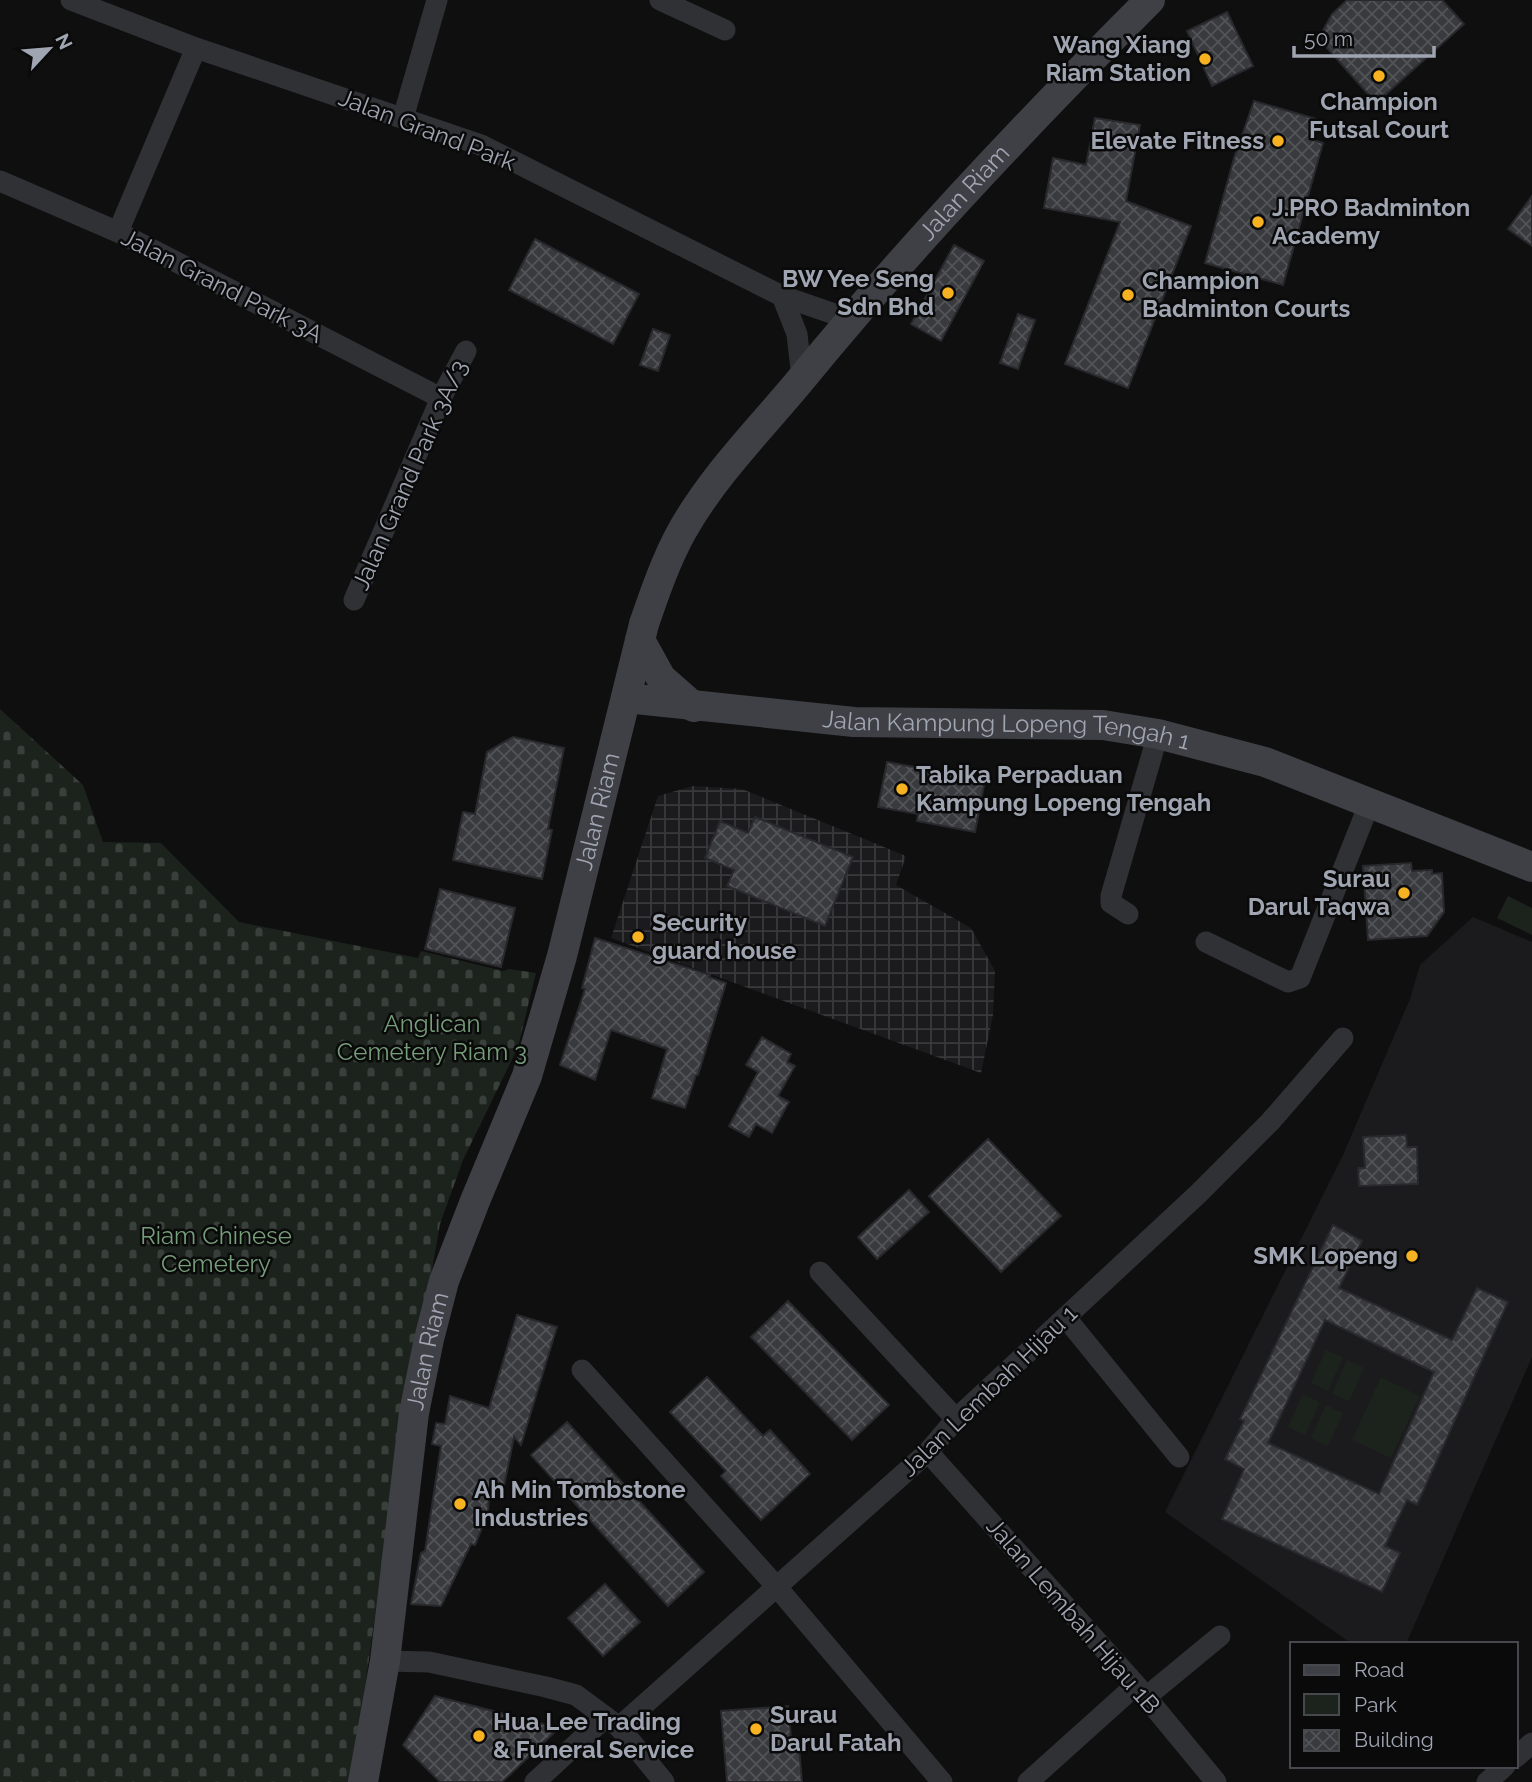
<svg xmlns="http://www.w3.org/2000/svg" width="1532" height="1782" font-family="Raleway,sans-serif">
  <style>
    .built { fill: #1b1b1d }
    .industrial { fill: url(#industrial-grid) }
    .cemetery { fill: url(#cemetery-stones) }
    .green { fill: #1b231c }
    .building { fill: url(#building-cross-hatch); stroke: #29292d; stroke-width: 2; fill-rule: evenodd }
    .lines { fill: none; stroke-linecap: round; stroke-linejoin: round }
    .street { stroke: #303135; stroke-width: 21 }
    .secondary { stroke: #3e4045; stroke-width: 30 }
    .poi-dot { fill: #f6b221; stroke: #0a0a0b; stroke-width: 2.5 }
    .labels { text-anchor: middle; stroke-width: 5; stroke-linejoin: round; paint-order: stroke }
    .poi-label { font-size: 24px; font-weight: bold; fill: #a0a5b2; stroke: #0a0a0b; text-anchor: start }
    .street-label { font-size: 24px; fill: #a0a5b2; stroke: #0a0a0b }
    .park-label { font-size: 24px; fill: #769e79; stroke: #0a0a0b }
  </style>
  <defs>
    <pattern id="industrial-grid" width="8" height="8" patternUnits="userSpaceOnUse" patternTransform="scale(1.75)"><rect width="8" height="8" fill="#1b1b1d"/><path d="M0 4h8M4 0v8" fill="none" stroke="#39393b"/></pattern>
    <pattern id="cemetery-stones" width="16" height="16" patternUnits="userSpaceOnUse" patternTransform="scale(1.75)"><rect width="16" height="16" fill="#1b231c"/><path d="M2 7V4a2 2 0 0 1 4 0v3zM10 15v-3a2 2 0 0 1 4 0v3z" fill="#39403b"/></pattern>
    <pattern id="building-cross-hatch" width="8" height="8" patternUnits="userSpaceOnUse" patternTransform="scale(1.75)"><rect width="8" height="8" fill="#393a3e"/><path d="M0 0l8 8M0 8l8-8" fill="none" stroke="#525458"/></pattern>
  </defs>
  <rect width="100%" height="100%" fill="#0f0f10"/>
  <polygon class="built" points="1473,917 1532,942 1532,1357 1406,1644 1352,1644 1165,1512 1343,1155 1410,999 1420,965"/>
  <polygon class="industrial" points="693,786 742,789 906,856 896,885 971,928 995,971 993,1015 981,1073 611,938 658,796"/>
  <polygon class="cemetery" points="0,709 83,785 103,842 161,843 239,922 418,958 421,951 503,971 509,969 536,973 518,1047 463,1160 440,1224 388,1520 352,1782 0,1782"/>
  <g class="green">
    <polygon points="1508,896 1532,908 1532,935 1497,918"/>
    <polygon points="1326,1350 1343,1357 1328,1391 1311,1383"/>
    <polygon points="1347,1360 1364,1368 1349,1401 1332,1394"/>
    <polygon points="1381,1377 1420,1396 1391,1458 1352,1440"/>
    <polygon points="1303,1394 1320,1402 1305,1435 1288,1427"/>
    <polygon points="1326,1405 1343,1413 1328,1446 1311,1438"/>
  </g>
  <g class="building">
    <polygon points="1347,0 1442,0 1464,24 1376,103 1327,48 1321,34 1332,14"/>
    <polygon points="1227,12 1253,66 1212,86 1187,31"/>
    <polygon points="1254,101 1316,119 1310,139 1323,143 1283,285 1205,263 1234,158"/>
    <polygon points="1095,118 1140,125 1126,201 1191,226 1128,388 1065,364 1120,222 1044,208 1053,158 1086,165"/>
    <polygon points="1532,196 1532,246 1508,229"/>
    <polygon points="535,239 639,294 613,344 509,290"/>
    <polygon points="954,245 984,261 941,341 911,324"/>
    <polygon points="1018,314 1035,320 1018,369 1000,363"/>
    <polygon points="653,329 670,335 658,371 640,365"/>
    <polygon points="513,737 564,748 548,829 552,830 542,879 453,860 463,812 475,814 487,752"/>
    <polygon points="887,762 985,780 975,832 917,821 918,814 878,807"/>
    <polygon points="755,817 853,857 825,926 727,886 734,870 705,858 720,821 748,833"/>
    <polygon points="1411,863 1412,871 1432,870 1432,874 1442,873 1444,912 1427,936 1368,940 1363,866"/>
    <polygon points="440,889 515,908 501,967 425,949"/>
    <polygon points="595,938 710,975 709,977 726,983 698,1075 696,1075 685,1108 652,1098 667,1049 611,1030 595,1080 560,1065 585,989 582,988"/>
    <polygon points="762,1037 791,1054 787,1062 795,1066 778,1096 789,1102 772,1133 756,1124 749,1137 729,1126 758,1072 746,1065"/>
    <polygon points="1406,1135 1407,1147 1417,1147 1418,1184 1359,1186 1358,1168 1365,1168 1363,1137"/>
    <polygon points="988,1139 1061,1216 1001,1272 929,1196"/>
    <polygon points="909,1190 929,1212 877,1259 858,1237"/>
    <path d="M1333,1225L1362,1241L1339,1288L1452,1340L1477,1288L1508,1302L1417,1505L1407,1500L1385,1546L1400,1553L1382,1592L1222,1519L1244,1469L1225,1459L1244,1421L1240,1419ZM1325,1320L1434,1372L1379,1494L1268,1443Z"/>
    <polygon points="788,1301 889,1405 852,1440 751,1337"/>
    <polygon points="517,1315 557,1327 521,1445 514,1437 504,1486 490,1483 488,1513 475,1545 471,1544 441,1606 411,1604 421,1553 425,1551 441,1446 432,1444 436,1423 445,1424 450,1396 489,1408"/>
    <polygon points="707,1377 763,1436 770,1430 810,1474 761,1520 721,1476 726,1471 670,1412"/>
    <polygon points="567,1422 704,1572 668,1606 531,1455"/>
    <polygon points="605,1584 640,1622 603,1656 568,1618"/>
    <polygon points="435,1696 559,1728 502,1782 440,1782 403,1745"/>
    <polygon points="788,1706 792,1747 799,1747 802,1782 727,1782 721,1711"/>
  </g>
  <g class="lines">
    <g class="street">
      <polyline points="71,0 196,48 481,145 782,296 849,319"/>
      <polyline points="660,0 725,30"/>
      <polyline points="403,118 437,0"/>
      <polyline points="0,181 118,232 441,398"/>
      <polyline points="118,232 196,48"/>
      <polyline points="782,296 797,334 802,378"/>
      <polyline points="354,600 441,398 466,351"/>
      <polyline points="1128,914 1111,903 1111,896 1158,734"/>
      <polyline points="1206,942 1288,982 1300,978 1370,802"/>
      <polyline points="820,1272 956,1419"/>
      <polyline points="1066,1318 1179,1457"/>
      <polyline points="582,1370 776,1586 942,1782"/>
      <polyline points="928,1452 1136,1685 1216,1782"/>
      <polyline points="385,1661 429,1662 546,1687 576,1695 619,1727 664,1782"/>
      <polyline points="1146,1697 1220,1636"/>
      <polyline points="619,1727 928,1452 956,1419 1198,1194 1270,1122 1343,1038"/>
      <polyline points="1516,1757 1532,1743"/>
      <polyline points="535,1782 606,1717"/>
      <polyline points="1028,1782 1136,1685"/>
      <polyline points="1487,1782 1505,1766"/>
    </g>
    <g class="secondary">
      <polyline points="640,640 661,678 694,707"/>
      <path id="s1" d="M626,698L854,722L1103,725L1158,734L1265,762L1532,867"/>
      <path id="s2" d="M363,1782L385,1661L414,1413L429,1339L444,1281L475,1201L527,1076L562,956L644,624C655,592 666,560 682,531C714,474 762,427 803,377C911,245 1029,121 1150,0"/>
    </g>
  </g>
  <g class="poi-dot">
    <circle cx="1205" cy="59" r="7"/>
    <circle cx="1379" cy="76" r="7"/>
    <circle cx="1278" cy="141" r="7"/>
    <circle cx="1258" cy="222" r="7"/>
    <circle cx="948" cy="293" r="7"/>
    <circle cx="1128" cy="295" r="7"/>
    <circle cx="902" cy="789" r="7"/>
    <circle cx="1404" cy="893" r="7"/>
    <circle cx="638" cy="937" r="7"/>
    <circle cx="1412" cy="1256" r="7"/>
    <circle cx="460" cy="1504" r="7"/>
    <circle cx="756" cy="1729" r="7"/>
    <circle cx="479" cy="1736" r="7"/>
  </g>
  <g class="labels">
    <g class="poi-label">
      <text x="1191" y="53" text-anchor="end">Wang Xiang<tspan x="1191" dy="28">Riam Station</tspan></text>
      <text x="1379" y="110" text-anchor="middle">Champion<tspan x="1379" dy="28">Futsal Court</tspan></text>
      <text x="1264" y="149" text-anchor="end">Elevate Fitness</text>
      <text x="1272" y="216">J.PRO Badminton<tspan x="1272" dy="28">Academy</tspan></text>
      <text x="934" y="287" text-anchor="end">BW Yee Seng<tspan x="934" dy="28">Sdn Bhd</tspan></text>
      <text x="1142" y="289">Champion<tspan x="1142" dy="28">Badminton Courts</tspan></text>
      <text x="916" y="783">Tabika Perpaduan<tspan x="916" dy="28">Kampung Lopeng Tengah</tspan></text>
      <text x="1390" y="887" text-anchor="end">Surau<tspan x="1390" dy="28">Darul Taqwa</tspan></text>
      <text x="652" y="931">Security<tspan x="652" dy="28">guard house</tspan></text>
      <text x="1398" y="1264" text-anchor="end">SMK Lopeng</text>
      <text x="474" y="1498">Ah Min Tombstone<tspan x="474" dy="28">Industries</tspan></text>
      <text x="770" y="1723">Surau<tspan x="770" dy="28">Darul Fatah</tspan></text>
      <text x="493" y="1730">Hua Lee Trading<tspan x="493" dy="28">&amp; Funeral Service</tspan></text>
    </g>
    <g class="street-label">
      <text transform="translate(427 130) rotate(21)" y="8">Jalan Grand Park</text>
      <text dy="8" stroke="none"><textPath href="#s2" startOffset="1738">Jalan Riam</textPath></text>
      <text transform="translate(222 286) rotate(27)" y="8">Jalan Grand Park 3A</text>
      <text transform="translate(410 475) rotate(-66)" y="8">Jalan Grand Park 3A/3</text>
      <text dy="8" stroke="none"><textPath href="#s1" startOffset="382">Jalan Kampung Lopeng Tengah 1</textPath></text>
      <text dy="8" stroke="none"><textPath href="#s2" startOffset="1003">Jalan Riam</textPath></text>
      <text dy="8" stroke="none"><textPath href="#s2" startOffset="436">Jalan Riam</textPath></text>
      <text transform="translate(989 1391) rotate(-44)" y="8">Jalan Lembah Hijau 1</text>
      <text transform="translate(1073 1616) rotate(49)" y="8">Jalan Lembah Hijau 1B</text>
    </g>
    <g class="park-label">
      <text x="432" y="1032">Anglican<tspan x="432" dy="28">Cemetery Riam 3</tspan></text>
      <text x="216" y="1244">Riam Chinese<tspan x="216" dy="28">Cemetery</tspan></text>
    </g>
  </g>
  <rect x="1290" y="1642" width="228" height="126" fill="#0a0a0b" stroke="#46484e" stroke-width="2"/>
  <rect x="1304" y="1665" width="35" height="10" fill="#3e4045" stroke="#46484e" stroke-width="2"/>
  <text x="1354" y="1677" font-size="21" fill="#a0a5b2">Road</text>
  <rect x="1304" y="1694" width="35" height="21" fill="#1b231c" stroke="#46484e" stroke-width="2"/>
  <text x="1354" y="1712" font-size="21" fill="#a0a5b2">Park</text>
  <rect x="1304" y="1730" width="35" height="21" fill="url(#building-cross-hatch)" stroke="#46484e" stroke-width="2"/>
  <text x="1354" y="1747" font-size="21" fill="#a0a5b2">Building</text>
  <g transform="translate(49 49) rotate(64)" stroke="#0a0a0b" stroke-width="5" paint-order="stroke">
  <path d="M0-5L12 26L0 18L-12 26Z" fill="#a0a5b2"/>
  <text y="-10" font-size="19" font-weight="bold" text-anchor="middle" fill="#a0a5b2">N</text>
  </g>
  <path d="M1294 46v10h140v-10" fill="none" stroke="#a0a5b2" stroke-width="3.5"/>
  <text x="1304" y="46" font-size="21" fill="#a0a5b2" stroke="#0a0a0b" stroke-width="5" paint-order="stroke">50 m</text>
</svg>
